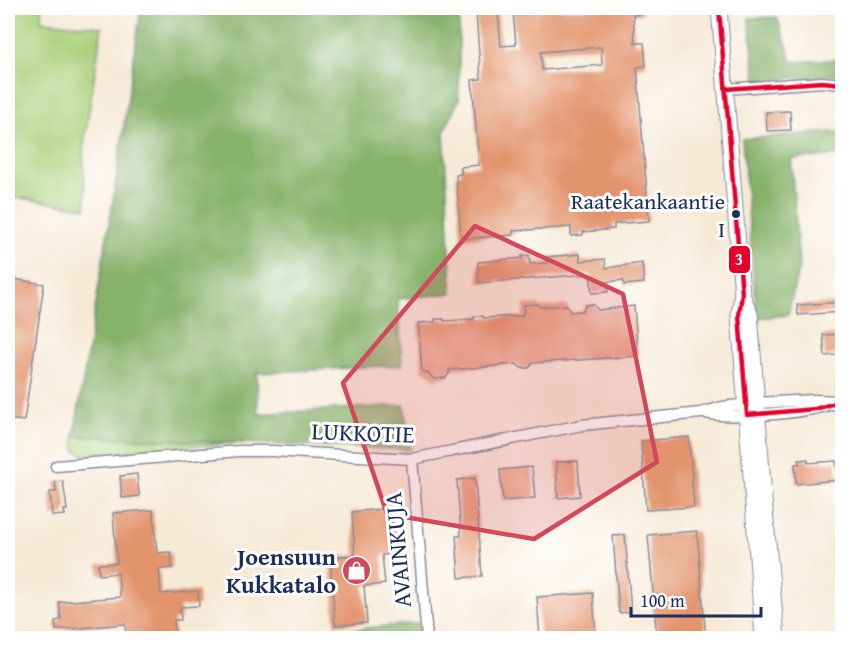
<svg xmlns="http://www.w3.org/2000/svg" width="850" height="646" font-family="'Gentium Book Plus',serif">
  <style>
    .green { fill: #aad07a; stroke: #62806c; stroke-width: 1.5 }
    .forest { fill: #87b26a; stroke: #517064; stroke-width: 1.5 }
    .building { fill: #e3946d; fill-rule: evenodd }
    .lines { fill: none; stroke-linecap: round; stroke-linejoin: round }
    .minor-casing { stroke: #888c9a; stroke-width: 13 }
    .secondary-casing { stroke: #888c9a; stroke-width: 17 }
    .minor { stroke: #fff; stroke-width: 10 }
    .secondary { stroke: #fff; stroke-width: 15 }
    .bus-1-casing { stroke: #fff; stroke-width: 9 }
    .bus-1 { stroke: #e4002b; stroke-width: 4.5 }
    .marked { fill: #d1495b; fill-opacity: 0.2; stroke: #d1495b; stroke-width: 4.5; stroke-linejoin: round }
    .bus-dot { fill: #1b2f5e; stroke: #fff; stroke-width: 2 }
    .labels { text-anchor: middle; stroke-width: 6; stroke-linejoin: round; paint-order: stroke }
    .bus-label { font-size: 22px; fill: #1b2f5e; stroke: #fff; text-anchor: end }
    .street-label { font-size: 24px; fill: #1b2f5e; stroke: #fff }
    .poi-label { font-size: 24px; font-weight: bold; fill: #1b2f5e; stroke: #fff; text-anchor: end }
    .line-badge { stroke: #fff; stroke-width: 2 }
    .badge-label { font-size: 16px; text-anchor: middle; font-weight: bold; fill: #fff }
  </style>
  <rect width="100%" height="100%" fill="#fff"/>
  <filter id="ink" filterUnits="userSpaceOnUse"><feTurbulence type="fractalNoise" baseFrequency=".0167" numOctaves="2"/><feDisplacementMap in="SourceGraphic" scale="12" xChannelSelector="R" yChannelSelector="G"/><feConvolveMatrix kernelMatrix="1 2 1 2 8 2 1 2 1" color-interpolation-filters="sRGB"/></filter>
  <filter id="wash" filterUnits="userSpaceOnUse"><feTurbulence type="fractalNoise" baseFrequency=".008" numOctaves="4" result="noise"/><feDisplacementMap in="SourceGraphic" scale="24" xChannelSelector="R" yChannelSelector="G"/><feGaussianBlur stdDeviation="1.35" result="paint"/><feColorMatrix in="noise" values="0 0 0 0 0 0 0 0 0 0 0 0 0 0 0 0 0 1.4 0 .05"/><feComposite in="paint" operator="in"/></filter>
  <g filter="url(#wash)">
    <rect width="100%" height="100%" fill="#f6ead6"/>
    <g class="green">
      <polygon points="8,8 42,8 41,21 102,27 83,150 86,208 8,196"/>
      <polygon points="74,436 234,443 83,455 75,450"/>
    </g>
    <g class="forest">
      <polygon points="141,8 459,8 459,99 444,132 452,293 398,299 402,365 257,373 258,414 404,405 411,450 74,436 113,200"/>
      <polygon points="777,17 792,62 842,59 842,76 835,75 756,81 749,18"/>
      <polygon points="842,131 842,155 791,159 799,265 788,315 757,318 742,139"/>
      <polygon points="419,623 421,638 277,638 277,637"/>
    </g>
    <g id="blocks">
      <g class="building">
        <path d="M525,8H538V9L643,8V14L633,15L635,43H644L646,66L637,67L649,221L614,224V229L583,232V235L571,236V227L513,231V235L461,239L456,175L461,174V167L479,165L472,80L481,79L476,14L498,13L501,46L516,45L513,11L525,10ZM601,47L602,65L542,70L541,52Z"/>
        <polygon points="790,111 791,130 767,131 766,112"/>
        <polygon points="580,254 580,261 605,259 606,268 642,263 644,283 624,285 623,280 607,282 608,292 592,293 590,274 479,283 478,262 522,258 522,256 529,255 530,264 548,263 547,257"/>
        <polygon points="8,278 44,284 24,421 8,419"/>
        <polygon points="843,302 843,312 798,315 797,305"/>
        <polygon points="538,304 540,307 567,305 570,312 582,311 586,305 593,304 598,310 634,306 638,356 533,363 529,368 521,368 517,364 449,370 449,374 445,378 434,379 427,372 422,372 418,323 435,322 435,319 444,319 444,321 474,319 474,316 483,316 483,318 523,316 524,305"/>
        <polygon points="843,334 843,354 825,356 823,335"/>
        <polygon points="689,437 694,507 646,510 641,441"/>
        <polygon points="808,459 808,463 836,461 838,480 796,484 795,464 799,464 799,460"/>
        <polygon points="578,461 580,496 558,498 556,462"/>
        <polygon points="532,467 535,498 503,501 500,470"/>
        <polygon points="137,474 139,496 122,498 120,476"/>
        <polygon points="475,478 482,576 459,578 456,536 461,536 457,480"/>
        <polygon points="63,481 67,510 64,510 65,515 52,516 50,492 56,492 55,482"/>
        <polygon points="391,508 395,554 382,555 385,584 364,586 367,623 335,625 330,557 355,555 352,512"/>
        <polygon points="153,510 157,553 171,552 172,568 159,569 161,594 198,591 199,606 180,607 181,620 174,620 175,639 127,639 125,624 56,630 55,621 61,620 59,602 120,597 118,573 99,575 98,564 117,563 113,513"/>
        <polygon points="697,531 706,639 657,639 648,535"/>
        <polygon points="625,535 631,612 619,613 613,536"/>
        <polygon points="593,593 596,639 540,639 537,597"/>
      </g>
    </g>
  </g>
  <g filter="url(#ink)">
    <use href="#blocks" fill-opacity="0" stroke="#888c9a" stroke-width="1.5"/>
    <g class="lines">
      <defs>
        <g id="minor">
          <polyline points="725,89 822,82 842,84"/>
          <path d="M705,413C737,419 800,414 832,404"/>
          <polyline points="412,459 427,638"/>
          <polyline points="56,466 239,451 272,451 412,459 582,425 701,413 722,407 757,403 814,400 842,401"/>
        </g>
        <g id="secondary">
          <polyline points="719,8 742,294 739,315 763,638"/>
          <polyline points="742,294 750,314 765,511 777,638"/>
        </g>
      </defs>
      <use href="#minor" class="minor-casing"/>
      <use href="#secondary" class="secondary-casing"/>
      <use href="#minor" class="minor"/>
      <use href="#secondary" class="secondary"/>
      <defs>
        <g id="bus-1">
          <polyline points="719,8 742,294 739,315 747,415 815,409 842,401"/>
          <polyline points="725,89 822,82 842,84"/>
        </g>
      </defs>
      <use href="#bus-1" class="bus-1-casing"/>
      <use href="#bus-1" class="bus-1"/>
    </g>
  </g>
  <path class="marked" d="M475,226L623,294L657,462L534,539L387,514L343,383Z"/>
  <defs>
    <symbol id="shop-disc" viewBox="-11 -11 22 22"><circle r="9.5" fill="#d1495b" stroke="#fff"/><path d="M-5-2.5h2.3a2.7 3.5 0 0 1 5.4 0H5L5.5 6h-11ZM-1.5-2.5h3a1.5 2.3 0 0 0-3 0Z" fill="#fff"/></symbol>
  </defs>
  <g fill-rule="evenodd">
    <use href="#shop-disc" x="340" y="554" width="33" height="33"/>
  </g>
  <circle class="bus-dot" cx="736" cy="214" r="5"/>
  <g class="labels">
    <g class="bus-label">
      <text x="725" y="209">Raatekankaantie<tspan x="725" dy="28">I</tspan></text>
    </g>
    <g class="street-label">
      <text transform="translate(363 433) rotate(2)" y="8">LUKKOTIE</text>
      <text transform="translate(398 550) rotate(-95)" y="8">AVAINKUJA</text>
    </g>
    <g class="poi-label">
      <text x="336" y="565">Joensuun<tspan x="336" dy="28">Kukkatalo</tspan></text>
    </g>
  </g>
  <rect class="line-badge" x="728" y="245" width="23" height="29" rx="6" fill="#e4002b"/>
  <g class="badge-label">
    <text x="739" y="265">3</text>
  </g>
  <rect width="850" height="646" fill="none" stroke="#fff" stroke-width="30"/>
  <path d="M631 607v9h130v-9" fill="none" stroke="#1b2f5e" stroke-width="3"/>
  <text x="640" y="607" font-size="18" fill="#1b2f5e" stroke="#ffffff" stroke-width="4.5" paint-order="stroke">100 m</text>
</svg>
